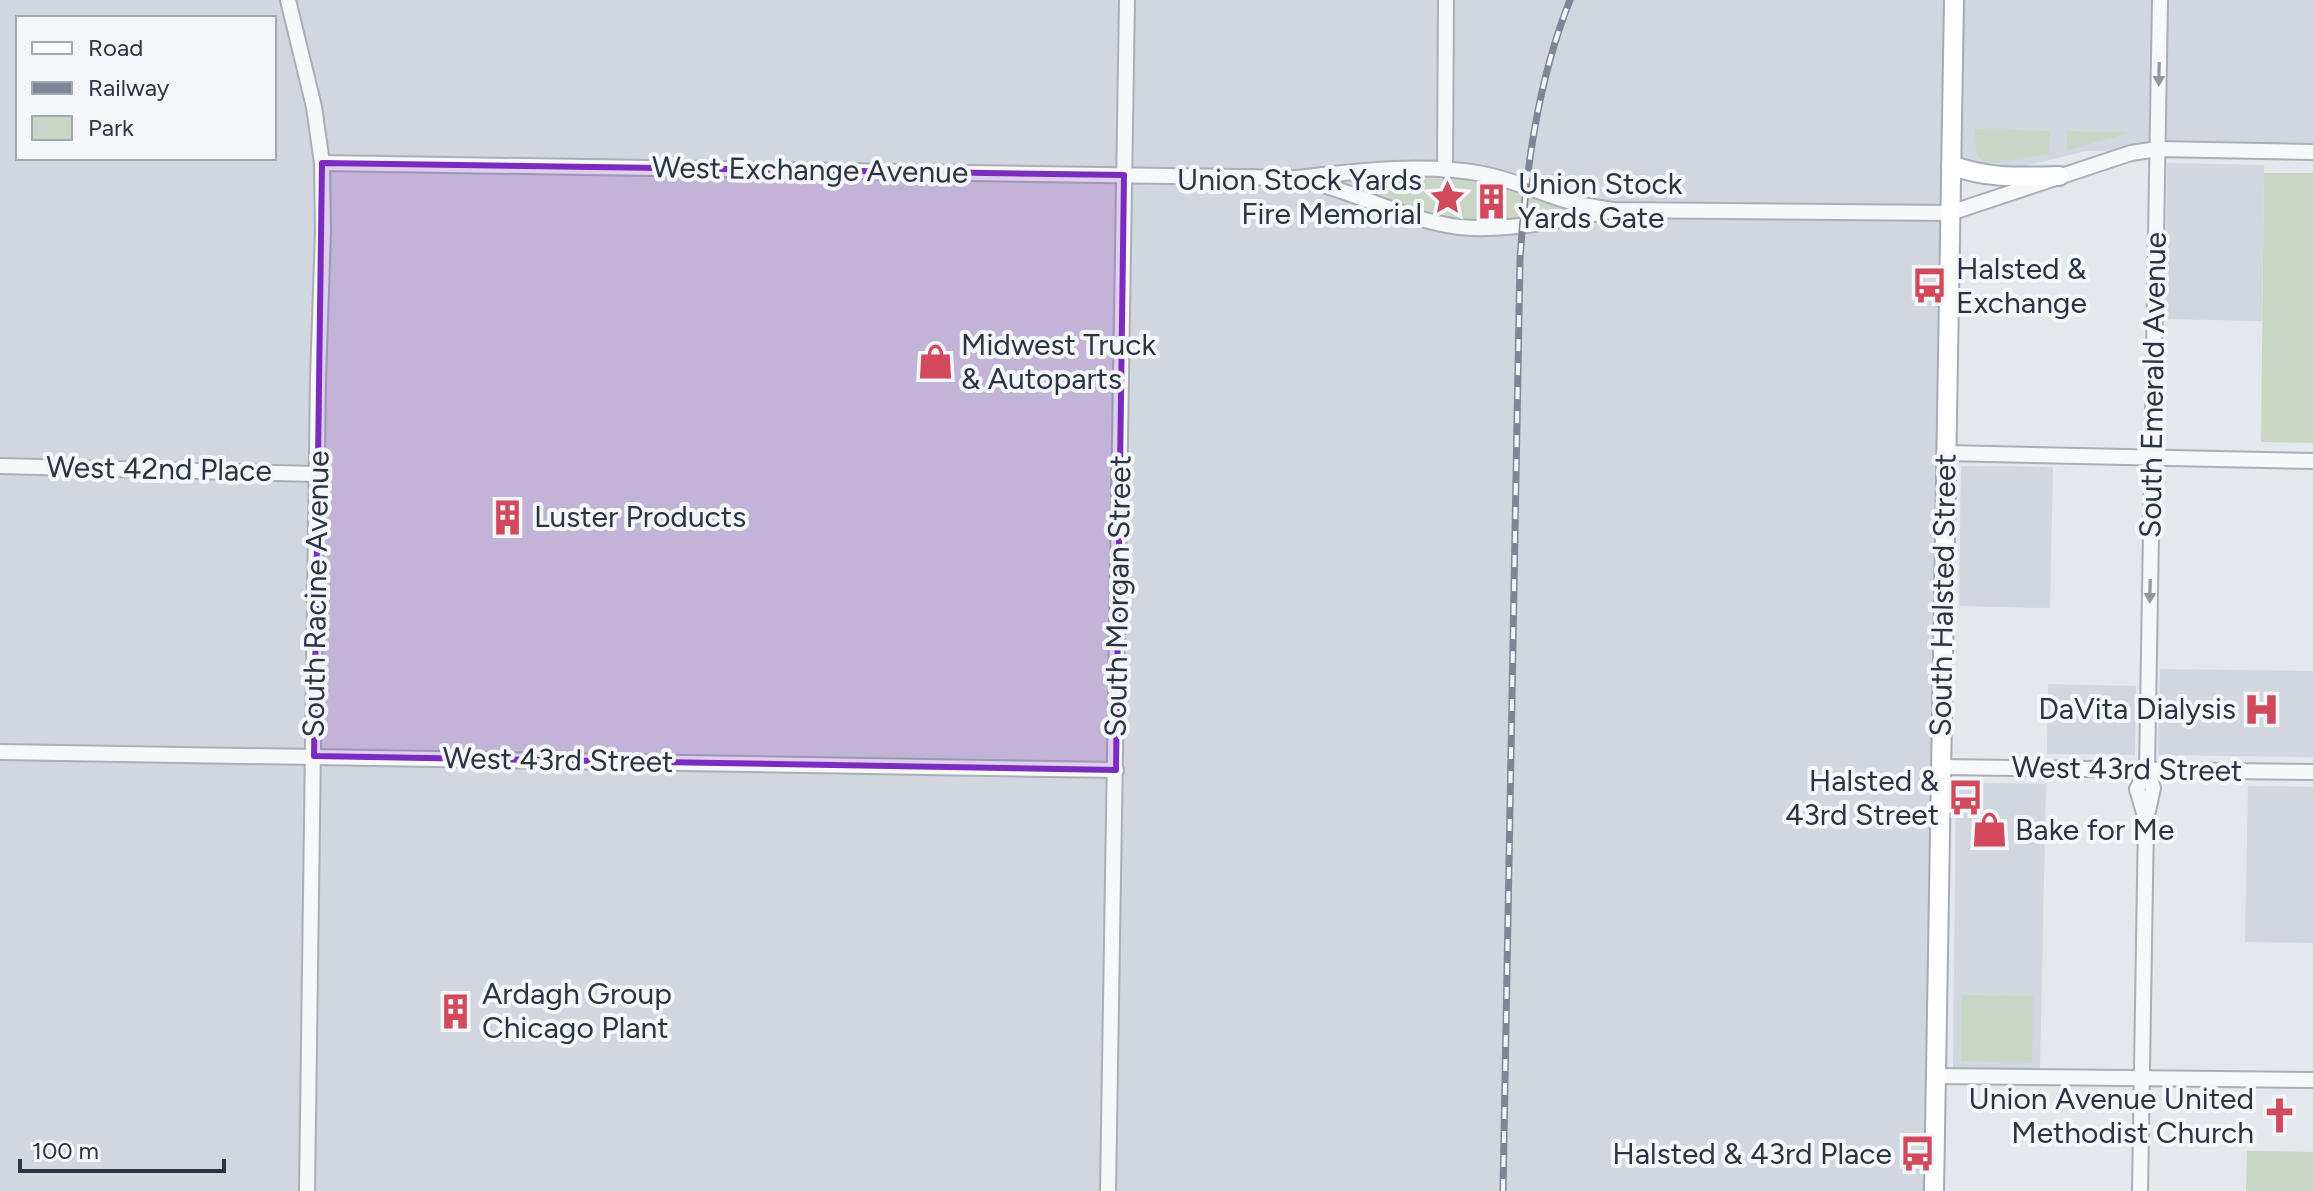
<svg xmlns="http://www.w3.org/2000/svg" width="2313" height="1191" font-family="Figtree,sans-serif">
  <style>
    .built { fill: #d2d6de; fill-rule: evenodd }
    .green { fill: #c9d6c5 }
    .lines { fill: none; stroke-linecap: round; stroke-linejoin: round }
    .minor-casing { stroke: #a9aeb7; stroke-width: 18 }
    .major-casing { stroke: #a3abb8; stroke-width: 22 }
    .minor { stroke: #f7f8fa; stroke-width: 14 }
    .major { stroke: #fff; stroke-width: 18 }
    .rail-casing { stroke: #7d8696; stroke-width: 7 }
    .rail { stroke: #f4f6f9; stroke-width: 4; stroke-dasharray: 12; stroke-linecap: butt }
    .oneway { fill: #9196a0 }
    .marked { fill: #7b2cbf; fill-opacity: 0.2; stroke: #7b2cbf; stroke-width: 6; stroke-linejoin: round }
    .labels { text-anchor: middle; stroke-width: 8; stroke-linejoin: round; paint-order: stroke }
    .street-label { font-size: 30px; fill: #2b3445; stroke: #f4f6f9 }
    .poi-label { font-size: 30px; fill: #2b3445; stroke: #f4f6f9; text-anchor: start }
  </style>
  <rect width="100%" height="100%" fill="#e4e7ec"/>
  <g class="built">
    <path d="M0,0H2313V154L2086,151L1951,184L1925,1191H0ZM18,18H274V158H18Z"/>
    <polygon points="2167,163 2264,165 2262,321 2165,319"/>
    <polygon points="1961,466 2053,467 2050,608 1959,606"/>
    <polygon points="2160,669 2313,671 2313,757 2158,755"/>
    <polygon points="2048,684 2136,686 2135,755 2047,754"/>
    <polygon points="1956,782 2046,784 2040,1068 1953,1068"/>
    <polygon points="2248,786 2313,787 2313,943 2245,942"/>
  </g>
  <g class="green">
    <polygon points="1974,129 2050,131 2049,154 1987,164 1977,155"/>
    <polygon points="2067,131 2131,132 2067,151"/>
    <polygon points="2264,173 2313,173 2313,443 2261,442"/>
    <path d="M1366,179H1463L1537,197L1559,207L1557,210C1533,215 1508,220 1483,219C1441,218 1396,201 1358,184V180Z"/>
    <polygon points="1962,995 2033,996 2032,1063 1961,1061"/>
    <polygon points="2247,1151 2313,1152 2313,1191 2246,1191"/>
  </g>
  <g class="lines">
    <defs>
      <g id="minor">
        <polyline points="288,0 314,107 322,163 323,232 318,378 307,1191"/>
        <path d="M322,163L1298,178C1359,171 1423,163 1483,174C1514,180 1542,194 1571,202C1585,206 1600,208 1614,210L1950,213L2131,153L2158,149L2313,152"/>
        <polyline points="1445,170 1446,0"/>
        <path d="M1306,180C1358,193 1406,220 1459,227C1508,232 1556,220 1605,212"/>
        <polyline points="1945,453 2313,461"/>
        <polyline points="0,466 317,474"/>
        <polyline points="0,752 1116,770"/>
        <polyline points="1941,767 2313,772"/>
        <polyline points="2145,816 2137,789 2147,770"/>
        <polyline points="1936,1076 2313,1080"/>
        <polyline points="1108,1191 1127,0"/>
        <polyline points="2140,1191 2146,820 2153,788 2147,770 2160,0"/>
      </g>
      <g id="major">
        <path d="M1951,165C1987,179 2021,177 2059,176"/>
        <polyline points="1934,1191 1954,0"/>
      </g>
    </defs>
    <use href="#minor" class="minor-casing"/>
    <use href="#major" class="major-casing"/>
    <use href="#minor" class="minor"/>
    <use href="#major" class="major"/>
    <defs>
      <path id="rail" d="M1503,1191L1520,259C1526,170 1537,83 1570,0"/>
    </defs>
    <use href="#rail" class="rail-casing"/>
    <use href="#rail" class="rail"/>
  </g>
  <defs><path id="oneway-solid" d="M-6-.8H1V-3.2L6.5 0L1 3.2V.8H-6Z" transform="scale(2)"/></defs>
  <g class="oneway">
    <use href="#oneway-solid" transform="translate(2159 74) rotate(91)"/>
    <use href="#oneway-solid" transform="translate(2150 591) rotate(91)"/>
  </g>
  <path class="marked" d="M322,163L1124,175L1116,770L314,756Z"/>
  <defs>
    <symbol id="sight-bare" viewBox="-9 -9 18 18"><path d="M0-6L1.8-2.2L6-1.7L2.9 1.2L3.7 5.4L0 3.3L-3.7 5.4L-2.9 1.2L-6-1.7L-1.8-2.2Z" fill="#d1495b" stroke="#f4f6f9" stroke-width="2.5" paint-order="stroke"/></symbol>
    <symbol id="building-bare" viewBox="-9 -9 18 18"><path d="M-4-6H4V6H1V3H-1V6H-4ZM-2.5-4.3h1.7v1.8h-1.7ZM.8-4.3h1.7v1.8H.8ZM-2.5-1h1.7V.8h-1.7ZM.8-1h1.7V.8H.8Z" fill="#d1495b" stroke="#f4f6f9" stroke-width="2.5" paint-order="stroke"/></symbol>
    <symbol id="bus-bare" viewBox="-9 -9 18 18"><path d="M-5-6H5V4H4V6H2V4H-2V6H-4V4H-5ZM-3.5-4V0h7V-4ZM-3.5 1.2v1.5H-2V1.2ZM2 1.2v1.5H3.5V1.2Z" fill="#d1495b" stroke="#f4f6f9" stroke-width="2.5" paint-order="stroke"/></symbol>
    <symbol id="shop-bare" viewBox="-9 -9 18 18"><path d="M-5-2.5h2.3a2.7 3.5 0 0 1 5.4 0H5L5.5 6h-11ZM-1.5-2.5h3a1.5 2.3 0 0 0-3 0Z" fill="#d1495b" stroke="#f4f6f9" stroke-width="2.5" paint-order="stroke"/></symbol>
    <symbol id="hospital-bare" viewBox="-9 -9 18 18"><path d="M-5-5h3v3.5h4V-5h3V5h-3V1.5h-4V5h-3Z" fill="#d1495b" stroke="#f4f6f9" stroke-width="2.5" paint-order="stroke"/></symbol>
    <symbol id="church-bare" viewBox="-9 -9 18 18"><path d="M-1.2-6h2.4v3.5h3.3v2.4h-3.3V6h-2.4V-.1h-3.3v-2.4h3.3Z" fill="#d1495b" stroke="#f4f6f9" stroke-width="2.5" paint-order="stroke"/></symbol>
  </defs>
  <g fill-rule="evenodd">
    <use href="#sight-bare" x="1422" y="172" width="51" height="51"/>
    <use href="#building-bare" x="1466" y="176" width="51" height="51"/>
    <use href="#bus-bare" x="1904" y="260" width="51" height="51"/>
    <use href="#shop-bare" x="910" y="336" width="51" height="51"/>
    <use href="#building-bare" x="482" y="492" width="51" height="51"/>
    <use href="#hospital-bare" x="2236" y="684" width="51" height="51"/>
    <use href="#bus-bare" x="1940" y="772" width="51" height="51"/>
    <use href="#shop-bare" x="1964" y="804" width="51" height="51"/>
    <use href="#building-bare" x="430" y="986" width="51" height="51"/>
    <use href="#church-bare" x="2254" y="1090" width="51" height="51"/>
    <use href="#bus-bare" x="1892" y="1128" width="51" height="51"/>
  </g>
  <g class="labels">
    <g class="street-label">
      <text transform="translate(810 170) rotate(1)" y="10">West Exchange Avenue</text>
      <text transform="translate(2153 385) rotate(-89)" y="10">South Emerald Avenue</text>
      <text transform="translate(159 469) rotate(1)" y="10">West 42nd Place</text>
      <text transform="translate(316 594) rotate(-89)" y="10">South Racine Avenue</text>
      <text transform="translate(1943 595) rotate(-89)" y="10">South Halsted Street</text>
      <text transform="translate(1118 596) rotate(-89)" y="10">South Morgan Street</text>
      <text transform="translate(558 760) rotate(1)" y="10">West 43rd Street</text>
      <text transform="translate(2127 769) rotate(1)" y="10">West 43rd Street</text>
    </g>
    <g class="poi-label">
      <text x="1422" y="190" text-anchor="end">Union Stock Yards<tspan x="1422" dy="34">Fire Memorial</tspan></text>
      <text x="1518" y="194">Union Stock<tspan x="1518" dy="34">Yards Gate</tspan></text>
      <text x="1956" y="279">Halsted &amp;<tspan x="1956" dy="34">Exchange</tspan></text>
      <text x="961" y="355">Midwest Truck<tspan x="961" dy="34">&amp; Autoparts</tspan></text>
      <text x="534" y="527">Luster Products</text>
      <text x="2236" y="719" text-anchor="end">DaVita Dialysis</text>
      <text x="1939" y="791" text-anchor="end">Halsted &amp;<tspan x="1939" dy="34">43rd Street</tspan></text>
      <text x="2015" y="840">Bake for Me</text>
      <text x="482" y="1004">Ardagh Group<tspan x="482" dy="34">Chicago Plant</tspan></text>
      <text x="2254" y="1109" text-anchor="end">Union Avenue United<tspan x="2254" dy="34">Methodist Church</tspan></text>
      <text x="1892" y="1164" text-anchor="end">Halsted &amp; 43rd Place</text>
    </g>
  </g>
  <rect x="16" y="16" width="260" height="144" fill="#f4f6f9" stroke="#a4a8b1" stroke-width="2"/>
  <rect x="32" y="42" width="40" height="12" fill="#ffffff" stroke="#a4a8b1" stroke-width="2"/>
  <text x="88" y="56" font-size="24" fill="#2b3445">Road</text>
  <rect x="32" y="82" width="40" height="12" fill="#7d8696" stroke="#a4a8b1" stroke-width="2"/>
  <text x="88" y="96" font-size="24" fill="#2b3445">Railway</text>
  <rect x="32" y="116" width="40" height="24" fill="#c9d6c5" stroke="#a4a8b1" stroke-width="2"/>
  <text x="88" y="136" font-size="24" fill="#2b3445">Park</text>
  <path d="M20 1159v12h204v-12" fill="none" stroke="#2b3445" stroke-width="4"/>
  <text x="32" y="1159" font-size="24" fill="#2b3445" stroke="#f4f6f9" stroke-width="6" paint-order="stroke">100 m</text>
</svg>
